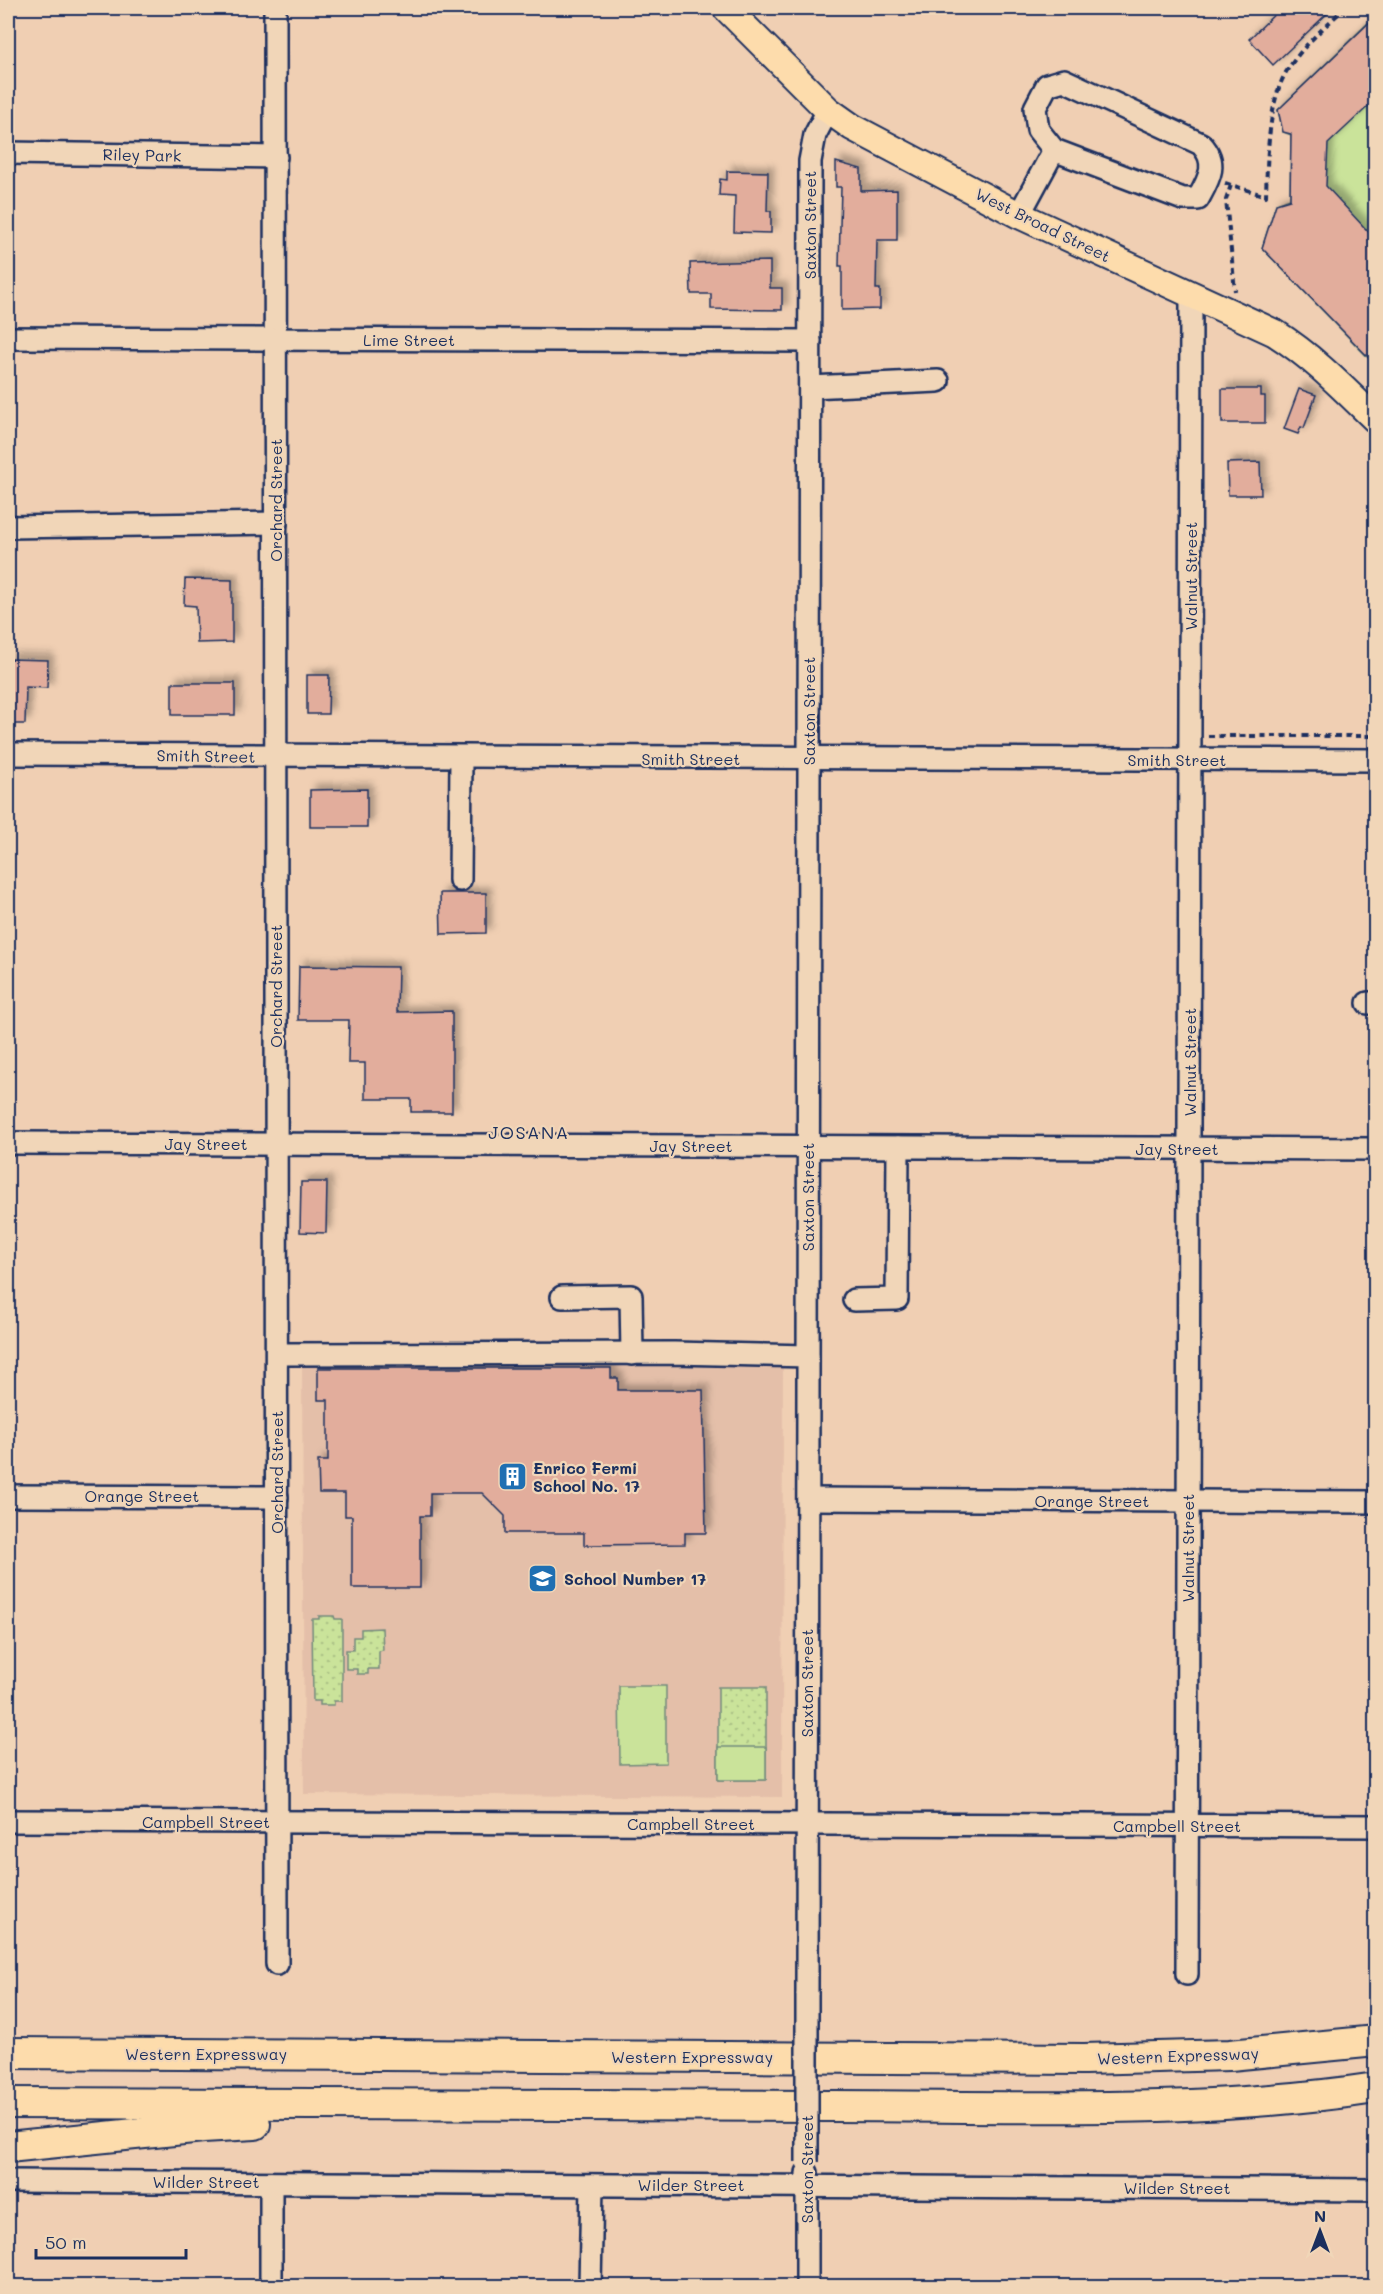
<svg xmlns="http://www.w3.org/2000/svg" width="1383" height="2294" font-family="Mali,sans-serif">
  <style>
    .built { fill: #e4bfa9 }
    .park { fill: url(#park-dots); stroke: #72897c; stroke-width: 1.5 }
    .garden { fill: #cae39a; stroke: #72897c; stroke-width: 1.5 }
    .building { fill: #e2ad9c; stroke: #1b2f5e; stroke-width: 1.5; filter: url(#shadow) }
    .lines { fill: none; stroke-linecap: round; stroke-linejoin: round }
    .minor-casing { stroke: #1b2f5e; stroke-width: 26 }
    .major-casing { stroke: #1b2f5e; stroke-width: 30 }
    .highway-casing { stroke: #1b2f5e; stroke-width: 34 }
    .path { stroke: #1b2f5e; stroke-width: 4; stroke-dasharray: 6 4.5; stroke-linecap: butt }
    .minor { stroke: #f1d6b8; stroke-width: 21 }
    .major { stroke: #fddcac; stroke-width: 26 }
    .highway { stroke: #fddcac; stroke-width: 30 }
    .minor-bridge-casing { stroke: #1b2f5e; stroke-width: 26; stroke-linecap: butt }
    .minor-bridge { stroke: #f1d6b8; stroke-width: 21 }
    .labels { text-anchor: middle; stroke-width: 4.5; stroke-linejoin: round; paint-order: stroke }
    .street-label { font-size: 16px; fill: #1b2f5e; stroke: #f1d6b8 }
    .poi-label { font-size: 16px; font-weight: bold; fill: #1b2f5e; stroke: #f1d6b8; text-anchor: start }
    .neighbourhood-label { font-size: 18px; letter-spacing: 1.5px; fill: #1b2f5e; stroke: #f1d6b8 }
  </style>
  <defs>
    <pattern id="park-dots" width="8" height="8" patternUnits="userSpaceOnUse" patternTransform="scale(1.5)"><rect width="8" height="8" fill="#cae39a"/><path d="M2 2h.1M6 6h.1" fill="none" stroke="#adc387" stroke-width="1.8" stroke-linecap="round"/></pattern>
    <filter id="shadow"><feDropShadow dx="5.5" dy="-5.5" stdDeviation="3" flood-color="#0004"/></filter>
  </defs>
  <rect width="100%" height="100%" fill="#f0cfb3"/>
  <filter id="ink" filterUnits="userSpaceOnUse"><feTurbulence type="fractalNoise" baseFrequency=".0167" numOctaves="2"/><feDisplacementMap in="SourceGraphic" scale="12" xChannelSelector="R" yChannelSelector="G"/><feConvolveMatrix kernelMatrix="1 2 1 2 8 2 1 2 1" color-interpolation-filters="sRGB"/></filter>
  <g filter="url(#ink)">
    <polygon class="built" points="302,1359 783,1364 782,1797 304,1794"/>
    <g class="park">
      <polygon points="319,1616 334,1616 335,1619 342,1619 342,1701 334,1701 334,1705 320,1705 320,1701 313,1701 312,1619 319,1619"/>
      <polygon points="382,1628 383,1650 379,1651 379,1669 368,1669 368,1674 357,1674 357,1669 346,1669 346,1650 353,1650 353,1637 361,1637 361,1629"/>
      <rect x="718" y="1687" width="48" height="93"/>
    </g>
    <g class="garden">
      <polygon points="1375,16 1375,365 1262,248 1276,204 1290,199 1291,135 1283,132 1278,110"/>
      <polygon points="619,1686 666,1686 666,1763 620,1764"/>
      <rect x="718" y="1747" width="48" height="33"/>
    </g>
    <g class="building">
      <polygon points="1281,8 1333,8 1273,65 1249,39"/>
      <polygon points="1376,16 1376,99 1328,144 1326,186 1376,240 1376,365 1262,248 1276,204 1290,200 1291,134 1283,132 1278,110"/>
      <polygon points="836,162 861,169 861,191 897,190 897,240 877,240 876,289 880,289 880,309 842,310 842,266 839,266 841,187 836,187"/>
      <polygon points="727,171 768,172 767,211 771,211 771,233 734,232 735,196 719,195 720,179 727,180"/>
      <polygon points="770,261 770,288 782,288 782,310 711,309 711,294 691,294 690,263"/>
      <polygon points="1222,389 1261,389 1261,396 1265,396 1265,423 1222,423"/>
      <polygon points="1299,389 1316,395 1304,428 1301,427 1298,434 1284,429"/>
      <polygon points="1260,462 1261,495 1228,495 1227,463"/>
      <polygon points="185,579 232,580 232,642 197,643 196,606 184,605"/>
      <polygon points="8,659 48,660 47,688 26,687 25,724 8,724"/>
      <polygon points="307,675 329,675 328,714 307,714"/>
      <rect x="172" y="683" width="63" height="32"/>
      <polygon points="367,789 367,827 310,827 310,790"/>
      <polygon points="440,893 486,893 486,933 441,934"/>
      <polygon points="299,966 398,967 397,1012 452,1011 452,1112 411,1112 411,1099 365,1099 365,1063 348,1063 349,1020 298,1020"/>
      <polygon points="301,1182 327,1182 326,1233 300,1232"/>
      <polygon points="318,1368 611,1368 611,1378 618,1378 618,1390 703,1390 706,1533 685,1533 685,1544 584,1545 584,1533 505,1533 505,1516 482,1493 430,1493 430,1516 420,1516 420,1588 352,1588 352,1516 345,1516 345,1493 319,1493 318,1461 328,1461 328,1400 318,1400"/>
    </g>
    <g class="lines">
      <defs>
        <g id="minor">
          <polyline points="275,8 277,1964"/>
          <path d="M1064,80L1201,144C1219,163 1209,179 1198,199H1183L1054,150L1038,130L1035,108L1047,85Z"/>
          <polyline points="8,153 276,157"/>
          <polyline points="1019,215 1054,150"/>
          <polyline points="8,338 810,341"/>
          <polyline points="810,387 938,381"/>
          <polyline points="8,527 276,523"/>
          <polyline points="8,754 1376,760"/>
          <polyline points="460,880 461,757"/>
          <polyline points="1368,1003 1376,1003"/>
          <polyline points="8,1143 1376,1149"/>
          <polyline points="562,1297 631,1296 632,1354"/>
          <polyline points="854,1300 897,1299 898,1147"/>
          <polyline points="277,1354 674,1353 808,1356"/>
          <polyline points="8,1496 277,1497"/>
          <polyline points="808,1499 1376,1502"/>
          <polyline points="8,1821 1376,1826"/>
          <polyline points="1187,1974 1191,295"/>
          <polyline points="807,1995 810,161 815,135 828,110"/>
          <polyline points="8,2181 1376,2190"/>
          <polyline points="271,2183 271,2286"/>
          <polyline points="590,2286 592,2185"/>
          <polyline points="807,2286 807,2173"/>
        </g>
        <path id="major" d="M726,8L828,110L852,127L1019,215L1275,333C1313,357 1344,389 1376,420"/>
        <g id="highway">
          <polyline points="8,2053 1084,2059 1230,2055 1376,2041"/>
          <path d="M8,2103C283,2106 558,2106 833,2106C1013,2106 1197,2115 1376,2088"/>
          <polyline points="8,2147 203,2127 255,2124"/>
        </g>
      </defs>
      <use href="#minor" class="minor-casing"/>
      <use href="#major" class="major-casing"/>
      <use href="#highway" class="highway-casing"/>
      <g class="path">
        <path d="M1225,183L1266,196C1267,161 1268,99 1288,69C1303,46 1325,26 1345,8"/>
        <polyline points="1231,185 1226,200 1235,291"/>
        <polyline points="1208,736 1376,736"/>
      </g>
      <use href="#minor" class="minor"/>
      <use href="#major" class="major"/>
      <use href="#highway" class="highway"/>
      <defs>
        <polyline id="minor-bridge" points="807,2162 807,1995"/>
      </defs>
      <use href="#minor-bridge" class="minor-bridge-casing"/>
      <use href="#minor-bridge" class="minor-bridge"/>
    </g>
  </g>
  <defs>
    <symbol id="building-square" viewBox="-11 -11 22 22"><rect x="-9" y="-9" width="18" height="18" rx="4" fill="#1f6fb2" stroke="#f1d6b8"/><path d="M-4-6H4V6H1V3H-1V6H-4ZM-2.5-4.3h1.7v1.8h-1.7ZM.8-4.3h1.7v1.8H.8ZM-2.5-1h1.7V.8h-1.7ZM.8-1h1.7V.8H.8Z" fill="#fff"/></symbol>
    <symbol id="school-square" viewBox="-11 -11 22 22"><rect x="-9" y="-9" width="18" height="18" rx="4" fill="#1f6fb2" stroke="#f1d6b8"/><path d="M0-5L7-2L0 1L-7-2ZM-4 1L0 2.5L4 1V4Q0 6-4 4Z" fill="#fff"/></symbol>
  </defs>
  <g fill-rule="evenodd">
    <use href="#building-square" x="496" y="1460" width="33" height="33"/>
    <use href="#school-square" x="526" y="1562" width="33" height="33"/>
  </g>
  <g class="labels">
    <g class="street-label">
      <text transform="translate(142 155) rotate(1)" y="6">Riley Park</text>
      <text transform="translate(810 225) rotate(-90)" y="6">Saxton Street</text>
      <text transform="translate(1043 225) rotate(26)" y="6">West Broad Street</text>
      <text x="409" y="346">Lime Street</text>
      <text transform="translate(276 500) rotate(-90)" y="6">Orchard Street</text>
      <text transform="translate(1191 576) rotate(-90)" y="6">Walnut Street</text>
      <text transform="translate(809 711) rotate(-90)" y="6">Saxton Street</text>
      <text transform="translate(206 756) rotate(1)" y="6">Smith Street</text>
      <text x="691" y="765">Smith Street</text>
      <text x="1177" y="766">Smith Street</text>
      <text transform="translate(276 986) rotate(-90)" y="6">Orchard Street</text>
      <text transform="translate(1190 1062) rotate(-90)" y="6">Walnut Street</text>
      <text x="206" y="1150">Jay Street</text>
      <text x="691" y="1152">Jay Street</text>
      <text x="1177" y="1155">Jay Street</text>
      <text transform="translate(808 1197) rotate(-90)" y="6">Saxton Street</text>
      <text transform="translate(277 1472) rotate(-90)" y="6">Orchard Street</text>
      <text x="142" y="1502">Orange Street</text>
      <text x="1092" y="1507">Orange Street</text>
      <text transform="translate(1188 1548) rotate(-90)" y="6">Walnut Street</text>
      <text transform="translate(807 1683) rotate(-90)" y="6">Saxton Street</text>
      <text x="206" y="1828">Campbell Street</text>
      <text x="691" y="1830">Campbell Street</text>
      <text x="1177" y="1832">Campbell Street</text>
      <text x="206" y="2060">Western Expressway</text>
      <text transform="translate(1178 2056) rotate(-2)" y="6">Western Expressway</text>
      <text x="692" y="2063">Western Expressway</text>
      <text transform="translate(807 2169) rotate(-90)" y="6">Saxton Street</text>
      <text x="206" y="2188">Wilder Street</text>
      <text x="691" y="2191">Wilder Street</text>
      <text x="1177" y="2194">Wilder Street</text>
    </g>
    <g class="poi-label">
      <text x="533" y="1474">Enrico Fermi<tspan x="533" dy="18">School No. 17</tspan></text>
      <text x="564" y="1585">School Number 17</text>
    </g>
    <g class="neighbourhood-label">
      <text x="529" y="1139">JOSANA</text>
    </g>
  </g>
  <rect width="1383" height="2294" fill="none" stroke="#f1d6b8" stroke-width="30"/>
  <rect x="15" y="15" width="1353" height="2264" fill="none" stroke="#1b2f5e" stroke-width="2" filter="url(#ink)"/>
  <g transform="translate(1320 2231)" stroke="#f1d6b8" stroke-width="4.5" paint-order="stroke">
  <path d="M0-4.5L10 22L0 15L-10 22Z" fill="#1b2f5e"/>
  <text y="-9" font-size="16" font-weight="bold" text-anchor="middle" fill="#1b2f5e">N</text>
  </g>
  <path d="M36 2249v9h150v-9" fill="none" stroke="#1b2f5e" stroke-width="3"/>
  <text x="45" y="2249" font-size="18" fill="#1b2f5e" stroke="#f1d6b8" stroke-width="4.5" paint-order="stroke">50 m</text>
</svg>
